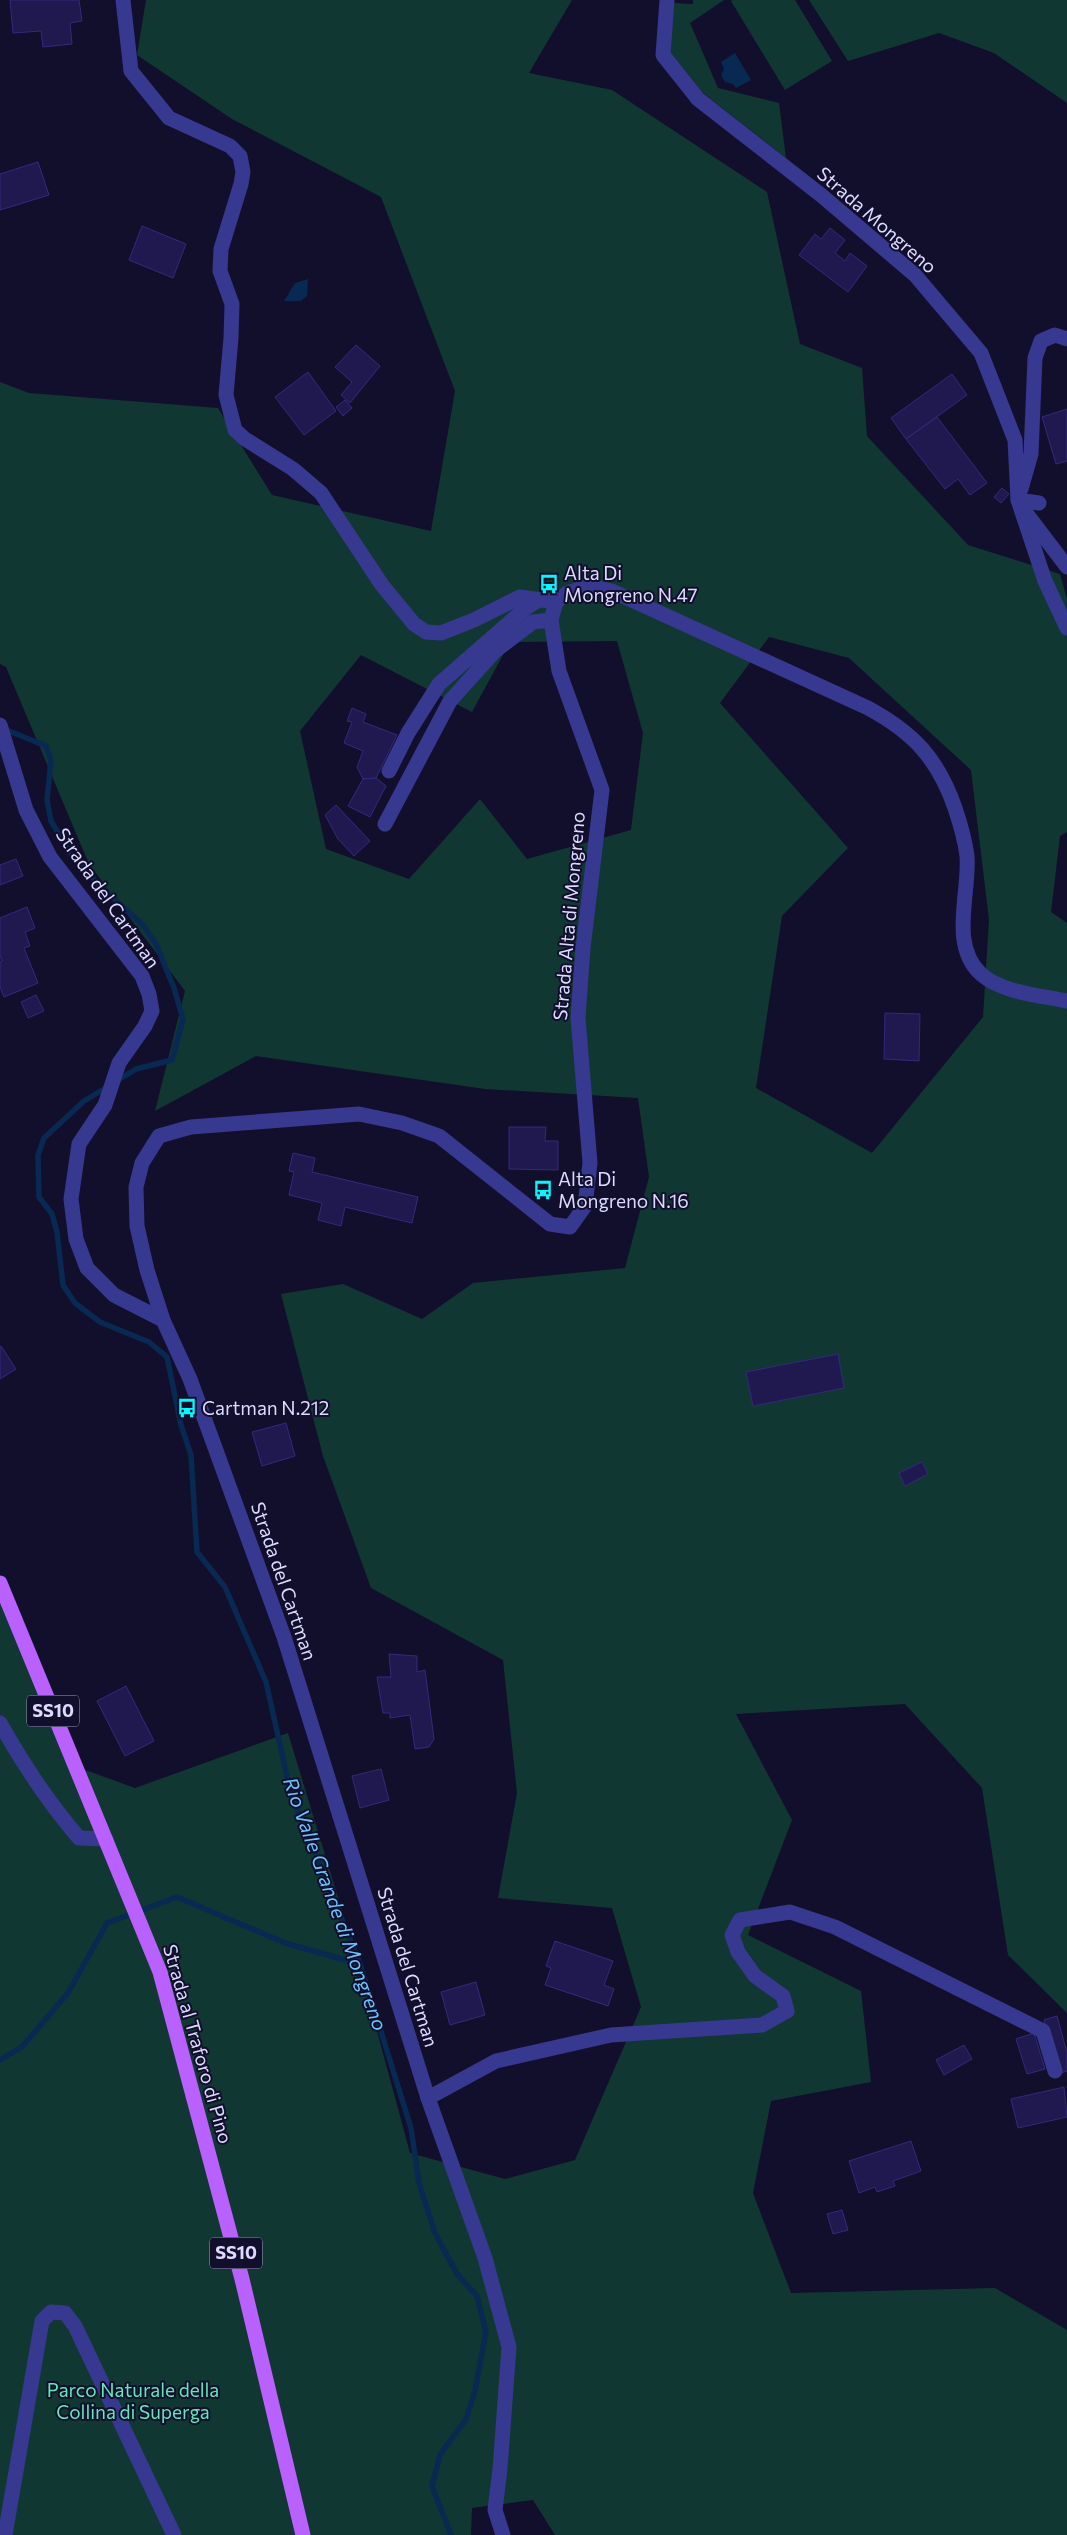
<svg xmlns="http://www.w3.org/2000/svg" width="1067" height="2535" font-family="Commissioner,sans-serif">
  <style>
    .green { fill: #113733; fill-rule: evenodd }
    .water { fill: #082952 }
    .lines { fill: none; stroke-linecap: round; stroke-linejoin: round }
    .stream { stroke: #082952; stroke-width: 5.5 }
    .building { fill: #20194f; stroke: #34297d }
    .minor { stroke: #36398f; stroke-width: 15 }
    .major { stroke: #b861ff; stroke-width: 15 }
    .labels { text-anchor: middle; stroke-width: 4; stroke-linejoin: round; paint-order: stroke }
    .shield { fill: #120f2c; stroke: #9f9dc0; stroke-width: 1 }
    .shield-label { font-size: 18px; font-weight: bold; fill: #dcdaff }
    .street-label { font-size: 19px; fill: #dcdaff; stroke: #120f2c }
    .poi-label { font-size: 19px; fill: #dcdaff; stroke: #120f2c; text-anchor: start }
    .park-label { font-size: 19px; fill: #5beabc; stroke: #120f2c }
    .water-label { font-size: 20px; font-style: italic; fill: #68c4ff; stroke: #120f2c }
  </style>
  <rect width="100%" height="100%" fill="#120f2c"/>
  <g class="green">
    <path d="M146,0H572L529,73L612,90L767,192L800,344L862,368L867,436L968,545L1060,574L1067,599V832L1060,836L1051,912L1067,923V2013L1008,1955L982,1788L905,1704L736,1714L792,1820L748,1935L861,1991L871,2082L771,2101L753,2193L791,2293L995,2288L1067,2330V2535H555L533,2500L472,2508L471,2535H0V1598L66,1763L135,1788L288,1733L364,1983L410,2153L505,2179L575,2160L641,2007L612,1908L498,1898L517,1793L503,1660L371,1588L323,1456L281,1294L343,1284L422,1319L473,1283L625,1268L649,1177L638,1098L485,1089L256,1056L155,1111L185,991L89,864L6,667L0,664V382L29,393L218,408L272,495L431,531L455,391L381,197L232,119L137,55ZM769,637L849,658L971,770L989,920L983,1017L872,1153L756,1088L782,916L848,848L720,703ZM617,641L643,733L631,830L527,859L480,799L409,879L326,849L300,731L361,655L472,712L510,642Z"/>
    <polygon points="693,0 724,0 690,23 718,88 779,103 786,158 703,93 670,52 673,3 693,4"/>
    <polygon points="733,0 795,0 832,61 785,90 731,1"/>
    <polygon points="809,0 1067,0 1067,103 994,53 939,33 848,61"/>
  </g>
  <g class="water">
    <polygon points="735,53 751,80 736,88 733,84 725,82 721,75 724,69 721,62"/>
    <polygon points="308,279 307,296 301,301 284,301 295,283"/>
  </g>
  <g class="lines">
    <g class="stream">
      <polyline points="4,729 46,746 51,760 47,800 51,821 70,853 100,886 143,925 156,944 174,988 183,1019 172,1060 136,1069 115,1082"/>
      <polyline points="107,1087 84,1101 44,1138 38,1155 39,1197 52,1214 57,1232 63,1285 75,1303 100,1322 149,1342 167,1357 181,1425 191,1455 197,1552 225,1587 266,1682 291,1794 360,1964 411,2128 419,2183 435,2233 457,2274 477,2296 486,2332 475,2391 466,2419 440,2455 432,2486 451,2535"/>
      <polyline points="0,2060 22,2047 68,1993 107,1923 177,1897 285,1943 360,1964"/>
    </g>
  </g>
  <g class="building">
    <polygon points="10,0 79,0 82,21 70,23 72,44 43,47 41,31 13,33"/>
    <polygon points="38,162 49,195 0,210 0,174"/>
    <polygon points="142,226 186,244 173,278 129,260"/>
    <polygon points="830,228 845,240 835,253 845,261 850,253 867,266 848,292 799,255 815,234 821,239"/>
    <polygon points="356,345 380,366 350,403 341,395 352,382 335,367"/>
    <polygon points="308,372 336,411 304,435 275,397"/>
    <polygon points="952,374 967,395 906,439 891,418"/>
    <polygon points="345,400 352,408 343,416 336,407"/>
    <polygon points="1067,409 1067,461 1056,464 1042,417"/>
    <polygon points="937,417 987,483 970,495 958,479 945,489 906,439"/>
    <polygon points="1002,488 1009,494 1001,503 994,497"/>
    <polygon points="352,708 366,714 363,722 397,735 376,778 363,779 357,767 363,751 344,743 352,722 347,721"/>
    <polygon points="376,778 386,786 370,817 348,806 363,779"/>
    <polygon points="336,805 370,841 354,856 338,839 325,815"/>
    <polygon points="16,859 23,876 0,885 0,865"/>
    <polygon points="27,907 35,928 25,932 30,946 24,948 38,983 4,997 0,987 0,962 2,961 0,956 0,918"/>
    <polygon points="36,995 44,1011 28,1018 21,1002"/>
    <polygon points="885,1013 920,1014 919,1061 884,1059"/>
    <polygon points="509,1127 546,1127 545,1141 558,1141 558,1170 509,1169"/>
    <polygon points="293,1153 315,1158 312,1172 418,1197 412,1223 345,1207 341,1226 318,1220 322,1203 289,1195 294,1172 289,1171"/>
    <polygon points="1,1346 16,1369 0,1379 0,1347"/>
    <polygon points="838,1354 844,1388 753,1406 746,1372"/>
    <polygon points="286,1423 295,1456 262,1466 252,1432"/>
    <polygon points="922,1462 928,1474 905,1486 899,1473"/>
    <polygon points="389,1654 417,1656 417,1672 425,1670 434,1739 429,1747 415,1749 410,1715 390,1718 390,1713 383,1713 377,1677 391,1677"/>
    <polygon points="126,1686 154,1741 125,1756 97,1701"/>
    <polygon points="381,1769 389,1800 360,1808 352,1776"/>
    <polygon points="555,1941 613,1961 604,1985 614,1989 608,2006 545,1985 551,1968 546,1966"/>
    <polygon points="476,1982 485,2015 450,2025 441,1992"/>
    <polygon points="1057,2016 1067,2053 1067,2071 1058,2074 1044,2020"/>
    <polygon points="1034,2033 1045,2069 1027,2074 1016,2039"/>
    <polygon points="964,2045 972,2059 944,2075 936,2060"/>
    <polygon points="1064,2087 1067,2117 1018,2128 1011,2099"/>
    <polygon points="911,2141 921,2171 893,2181 895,2186 877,2192 875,2187 859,2193 849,2161"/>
    <polygon points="842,2210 848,2230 833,2234 827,2214"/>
  </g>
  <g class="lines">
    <g class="minor">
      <polyline points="123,0 131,71 169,118 230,146 240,156 243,172 241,184 221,249 220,271 232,304 231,338 226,395 235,430 245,439 293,469 321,493 382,585 414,624 426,632 441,633 474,620 520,597 556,602"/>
      <polyline points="667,0 663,55 698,99 821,195 915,275 981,353 1015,440 1018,500 1045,581 1067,628"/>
      <polyline points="1021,489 1031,454 1035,358 1041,341 1055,335 1067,339"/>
      <polyline points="1018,500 1039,503"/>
      <polyline points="1026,513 1067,567"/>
      <polyline points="0,725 26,810 50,857 142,976 149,994 152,1011 145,1026 119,1063 105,1105 79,1144 71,1199 76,1239 87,1268 114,1295 163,1320"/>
      <polyline points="389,771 408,733 439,684 526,608 540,599"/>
      <polyline points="385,824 450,701 495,651 533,622 551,620"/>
      <path d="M0,1723C23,1764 48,1802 79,1838L106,1839"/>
      <polyline points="428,2098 496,2061 611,2035 762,2025 787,2011 783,1996 755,1976 738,1952 732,1935 740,1920 790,1912 835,1927 1043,2031 1055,2071"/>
      <polyline points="5,2535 42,2321 51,2312 65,2313 75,2326 174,2535"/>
      <path d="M503,2535L495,2510L500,2469L509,2347L485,2258L428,2098L284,1637L190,1379L163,1320L147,1270L137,1226L136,1187L142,1163L159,1136L191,1127L359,1114L402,1123L439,1136L550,1224L570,1227L585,1206L590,1163L578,1018L583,948L602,790L559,671L551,620L556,602L567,593L590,586L612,591L868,708C914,733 938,759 955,808C960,823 965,840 967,856C970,893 949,945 981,974C1002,993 1040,995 1067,1001"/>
    </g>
    <polyline class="major" points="0,1583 160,1972 242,2279 303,2535"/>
  </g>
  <defs>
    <symbol id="bus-bare" viewBox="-9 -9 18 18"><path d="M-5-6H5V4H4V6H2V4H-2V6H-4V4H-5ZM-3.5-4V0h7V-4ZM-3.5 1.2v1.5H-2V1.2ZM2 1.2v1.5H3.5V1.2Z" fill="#06f8ff" stroke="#120f2c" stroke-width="2.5" paint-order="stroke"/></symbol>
  </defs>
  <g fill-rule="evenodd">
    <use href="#bus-bare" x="535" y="570" width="28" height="28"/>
    <use href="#bus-bare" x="529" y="1176" width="28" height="28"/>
    <use href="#bus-bare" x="173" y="1394" width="28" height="28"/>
  </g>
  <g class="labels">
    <g class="shield">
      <rect x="27" y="1695.5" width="52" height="31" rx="4"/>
      <rect x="210" y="2237.5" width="52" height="31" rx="4"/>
    </g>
    <g class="shield-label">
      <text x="53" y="1717">SS10</text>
      <text x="236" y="2259">SS10</text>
    </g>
    <g class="street-label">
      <text transform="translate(877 220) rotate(41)" y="7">Strada Mongreno</text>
      <text transform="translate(108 898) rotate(55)" y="7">Strada del Cartman</text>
      <text transform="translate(569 916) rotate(-85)" y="7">Strada Alta di Mongreno</text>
      <text transform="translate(284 1581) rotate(71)" y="7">Strada del Cartman</text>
      <text transform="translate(408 1967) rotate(73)" y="7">Strada del Cartman</text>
      <text transform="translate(198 2044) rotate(74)" y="7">Strada al Traforo di Pino</text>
    </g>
    <g class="poi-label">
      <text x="564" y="580">Alta Di<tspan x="564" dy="22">Mongreno N.47</tspan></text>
      <text x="558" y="1186">Alta Di<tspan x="558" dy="22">Mongreno N.16</tspan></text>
      <text x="202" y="1415">Cartman N.212</text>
    </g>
    <g class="park-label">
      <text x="133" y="2397">Parco Naturale della<tspan x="133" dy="22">Collina di Superga</tspan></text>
    </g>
    <g class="water-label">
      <text transform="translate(335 1904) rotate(70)" y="7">Rio Valle Grande di Mongreno</text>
    </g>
  </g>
</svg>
